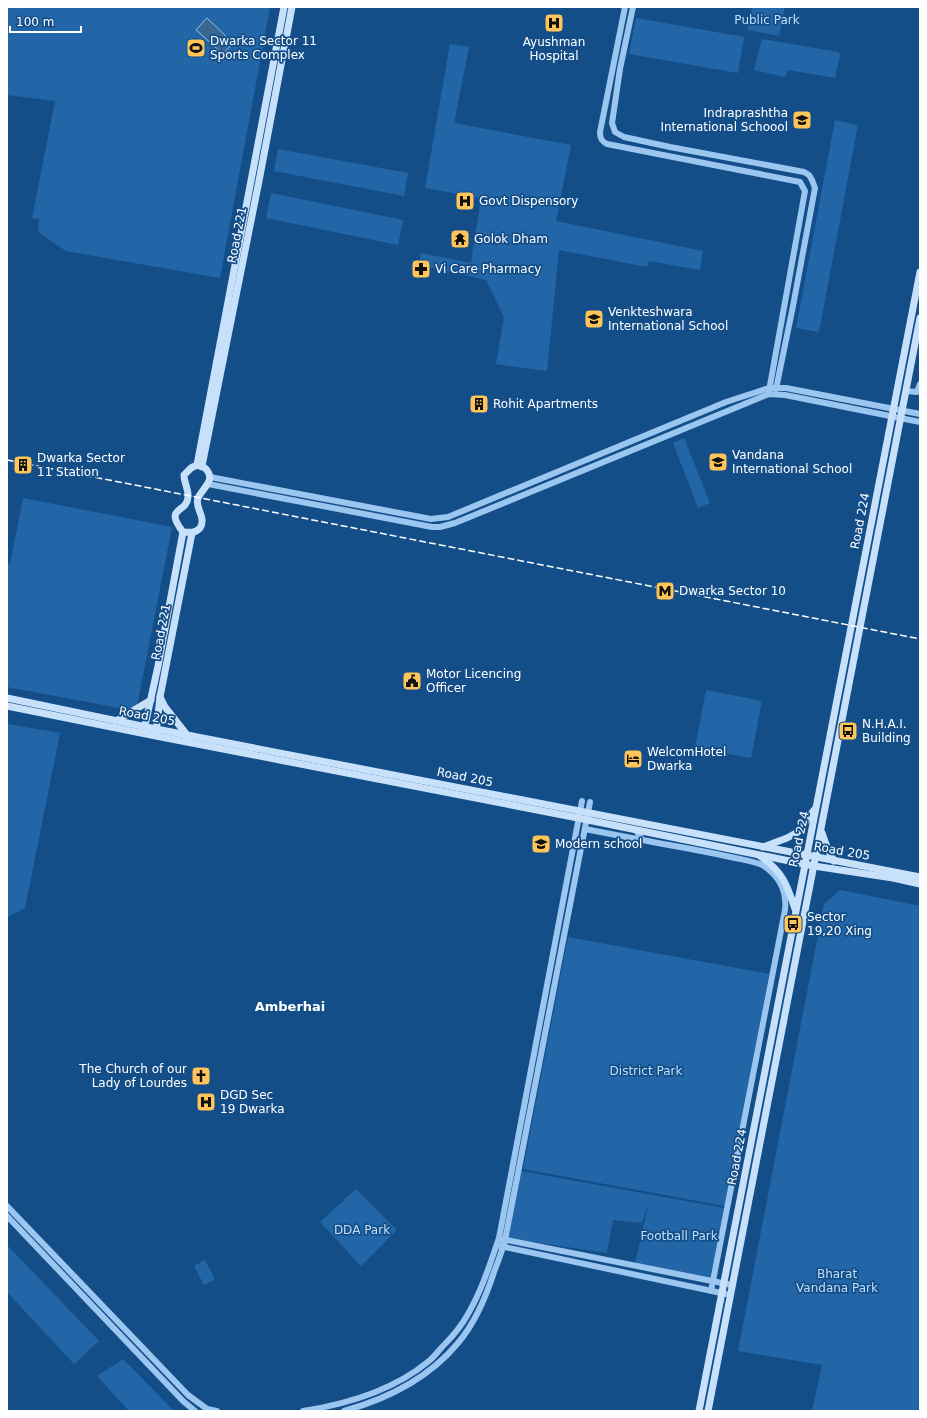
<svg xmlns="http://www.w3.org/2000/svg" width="927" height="1418" viewBox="0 0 927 1418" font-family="'DejaVu Sans',sans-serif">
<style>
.green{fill:#2366a7}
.water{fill:#3a6692;stroke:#8dc2f2}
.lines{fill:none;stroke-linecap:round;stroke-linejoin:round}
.tertiary{stroke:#9bc6ef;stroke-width:6}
.secondary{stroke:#c8e1fb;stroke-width:7}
.rail{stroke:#fff;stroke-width:1.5;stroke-dasharray:7 3;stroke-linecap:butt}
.labels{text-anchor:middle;stroke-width:3.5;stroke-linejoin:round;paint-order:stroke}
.park-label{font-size:12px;fill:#c1dffb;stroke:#144e89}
.poi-label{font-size:12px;fill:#fff;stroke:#144e89;text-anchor:start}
.street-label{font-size:12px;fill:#fff;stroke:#144e89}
.neighbourhood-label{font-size:13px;font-weight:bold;fill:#fff;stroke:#144e89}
</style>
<rect width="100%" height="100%" fill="#144e89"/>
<g class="green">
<path d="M7,7H270L220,278L66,251L38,232L39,219L32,218L55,101L7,95Z"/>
<path d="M752,7H785L779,36L747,30Z"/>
<path d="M636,18L744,37L738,73L629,54Z"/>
<path d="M762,39L838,52L840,55L835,78L788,70L785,77L754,70Z"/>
<path d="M450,44L469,47L454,123L571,145L556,221L703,251L700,270L649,261L647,267L559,250L547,371L496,364L504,317L486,280L419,265L421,253L471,263L481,198L425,188Z"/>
<path d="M835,120L858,125L819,332L796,328Z"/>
<path d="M278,149L408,173L404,196L274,171Z"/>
<path d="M271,193L403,220L398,245L266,218Z"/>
<path d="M684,438L710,503L698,508L673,443Z"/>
<path d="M23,498L172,527L136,711L7,687V564H10Z"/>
<path d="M706,690L762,701L751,758L695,748Z"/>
<path d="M7,724L60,733L25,908L7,917Z"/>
<path d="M840,890L920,906V1411H812L822,1365L738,1351L824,904Z"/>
<path d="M568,937L769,974L725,1206L523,1169Z"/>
<path d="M521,1171L724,1208L710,1279L635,1263L649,1203L642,1223L613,1220L607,1253L507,1238Z"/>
<path d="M356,1189L397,1230L361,1266L320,1222Z"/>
<path d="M7,1245L99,1341L74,1364L7,1292Z"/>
<path d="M205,1260L215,1279L204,1285L194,1266Z"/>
<path d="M123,1359L174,1411H129L97,1376Z"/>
</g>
<path class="water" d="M207,18L233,43L223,54L196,30Z"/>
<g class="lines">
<g class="tertiary">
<path d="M625,7L600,132C600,139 602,141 607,144L800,182L805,191L769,391"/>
<path d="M633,7L620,69L612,123L615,132L624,137L670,147L804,172L809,175L812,180L815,188L793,306L776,389"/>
<path d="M906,391L917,392L920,384"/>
<path d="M210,477L410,515L431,519L448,517L726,402L769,388H786L920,414"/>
<path d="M208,484L432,527H440L455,523L769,394L785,395L920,422"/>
<path d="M585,829L642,840"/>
<path d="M636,830L642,840C673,846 704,851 735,858C744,860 755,861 764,866C780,877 787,892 785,910L711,1291"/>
<path d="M7,1206L188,1395L207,1409L217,1411"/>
<path d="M7,1216L183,1401L195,1411"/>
<path d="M502,1239L732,1285"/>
<path d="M500,1246L726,1294"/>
<path d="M303,1411C348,1404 394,1390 429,1361C435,1356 439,1350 444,1345C453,1336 462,1325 468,1314C482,1290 490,1264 499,1238L582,801"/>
<path d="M344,1411C387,1399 429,1378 458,1343C475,1323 486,1297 494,1272C498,1262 502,1251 505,1240L590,802"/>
</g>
<g class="secondary">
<path d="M197,465L284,7"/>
<path d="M197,465L205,468C217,480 203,487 198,498C194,508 207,517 200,528C195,534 189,532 183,532C163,506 187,514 188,497C189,490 184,483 184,475L191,468Z"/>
<path d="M202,466L259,181L292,7"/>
<path d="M160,697L165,707L187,735"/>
<path d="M7,698L156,729L920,877"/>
<path d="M7,706L156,736L578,818L814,866L893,878L920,884"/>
<path d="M116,721L151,700"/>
<path d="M144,730L158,666L183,532"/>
<path d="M156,733L160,697L192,533"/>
<path d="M822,833L828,850L834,861"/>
<path d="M763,847L787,838L798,832L814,810"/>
<path d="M760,856C782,871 787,884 795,909"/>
<path d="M699,1411L920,272"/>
<path d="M708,1411L920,318"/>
</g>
<path class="rail" d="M7,460L920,639"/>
</g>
<defs>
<g id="hospital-square" transform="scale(1)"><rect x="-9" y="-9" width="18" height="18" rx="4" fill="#ffc559" stroke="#144e89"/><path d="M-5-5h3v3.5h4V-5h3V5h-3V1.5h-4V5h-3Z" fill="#111"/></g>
<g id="stadium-square" transform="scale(1)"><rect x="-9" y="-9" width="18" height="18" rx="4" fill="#ffc559" stroke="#144e89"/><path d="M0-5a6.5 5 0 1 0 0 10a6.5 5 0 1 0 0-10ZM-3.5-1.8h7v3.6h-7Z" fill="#111"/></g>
<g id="school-square" transform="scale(1)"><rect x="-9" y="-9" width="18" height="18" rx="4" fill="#ffc559" stroke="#144e89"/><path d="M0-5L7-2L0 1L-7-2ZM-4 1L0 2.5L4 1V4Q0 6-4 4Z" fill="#111"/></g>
<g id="temple-square" transform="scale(1)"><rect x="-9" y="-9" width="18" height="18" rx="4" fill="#ffc559" stroke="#144e89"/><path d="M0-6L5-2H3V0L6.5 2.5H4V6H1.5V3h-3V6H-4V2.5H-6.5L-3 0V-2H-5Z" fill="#111"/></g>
<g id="pharmacy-square" transform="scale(1)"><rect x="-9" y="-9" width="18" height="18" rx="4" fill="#ffc559" stroke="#144e89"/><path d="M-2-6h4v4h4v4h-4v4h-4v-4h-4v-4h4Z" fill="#111"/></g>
<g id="building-square" transform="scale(1)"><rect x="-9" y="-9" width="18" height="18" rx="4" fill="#ffc559" stroke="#144e89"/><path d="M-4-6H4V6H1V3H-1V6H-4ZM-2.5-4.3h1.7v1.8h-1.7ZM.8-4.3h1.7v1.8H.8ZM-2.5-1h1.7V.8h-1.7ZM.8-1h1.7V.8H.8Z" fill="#111"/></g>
<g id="metro-square" transform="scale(1)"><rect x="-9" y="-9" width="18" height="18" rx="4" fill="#ffc559" stroke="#144e89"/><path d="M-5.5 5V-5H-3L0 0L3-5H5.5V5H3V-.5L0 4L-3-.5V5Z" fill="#111"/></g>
<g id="civic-square" transform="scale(1)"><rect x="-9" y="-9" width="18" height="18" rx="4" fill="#ffc559" stroke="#144e89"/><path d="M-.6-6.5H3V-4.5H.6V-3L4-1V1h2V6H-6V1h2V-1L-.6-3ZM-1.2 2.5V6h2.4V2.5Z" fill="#111"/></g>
<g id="bus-square" transform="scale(1)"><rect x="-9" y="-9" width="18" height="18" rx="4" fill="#ffc559" stroke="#144e89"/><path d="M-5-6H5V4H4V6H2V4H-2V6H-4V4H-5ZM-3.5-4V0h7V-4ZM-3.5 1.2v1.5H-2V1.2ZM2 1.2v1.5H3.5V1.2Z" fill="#111"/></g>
<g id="hotel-square" transform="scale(1)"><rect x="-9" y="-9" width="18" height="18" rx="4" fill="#ffc559" stroke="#144e89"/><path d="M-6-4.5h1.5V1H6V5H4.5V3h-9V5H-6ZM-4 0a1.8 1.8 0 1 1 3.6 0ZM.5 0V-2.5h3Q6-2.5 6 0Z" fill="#111"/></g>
<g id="church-square" transform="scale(1)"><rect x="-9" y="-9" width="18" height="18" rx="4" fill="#ffc559" stroke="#144e89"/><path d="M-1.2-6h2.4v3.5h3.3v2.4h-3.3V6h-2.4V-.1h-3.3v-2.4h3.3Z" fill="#111"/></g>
</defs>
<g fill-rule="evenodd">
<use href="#hospital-square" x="554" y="23"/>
<use href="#stadium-square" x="196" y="48"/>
<use href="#school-square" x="802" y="120"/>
<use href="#hospital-square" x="465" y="201"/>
<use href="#temple-square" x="460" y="239"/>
<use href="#pharmacy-square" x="421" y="269"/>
<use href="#school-square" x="594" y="319"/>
<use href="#building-square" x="479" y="404"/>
<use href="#school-square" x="718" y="462"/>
<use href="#building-square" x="23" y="465"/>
<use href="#metro-square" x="665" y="591"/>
<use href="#civic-square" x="412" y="681"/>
<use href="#bus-square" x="848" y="731"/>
<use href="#hotel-square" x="633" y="759"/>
<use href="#school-square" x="541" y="844"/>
<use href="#bus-square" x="793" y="924"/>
<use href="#church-square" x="201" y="1076"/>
<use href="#hospital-square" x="206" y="1102"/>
</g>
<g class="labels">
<g class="park-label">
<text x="767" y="24">Public Park</text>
<text x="646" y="1075">District Park</text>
<text x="362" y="1234">DDA Park</text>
<text x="679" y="1240">Football Park</text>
<text x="837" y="1278">Bharat<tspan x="837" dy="14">Vandana Park</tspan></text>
</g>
<g class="poi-label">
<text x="210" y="45">Dwarka Sector 11<tspan x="210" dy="14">Sports Complex</tspan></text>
<text x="554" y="46" text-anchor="middle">Ayushman<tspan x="554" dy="14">Hospital</tspan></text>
<text x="788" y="117" text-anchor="end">Indraprashtha<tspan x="788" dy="14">International Schoool</tspan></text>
<text x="479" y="205">Govt Dispensory</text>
<text x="474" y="243">Golok Dham</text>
<text x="435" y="273">Vi Care Pharmacy</text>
<text x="608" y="316">Venkteshwara<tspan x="608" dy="14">International School</tspan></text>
<text x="493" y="408">Rohit Apartments</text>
<text x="732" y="459">Vandana<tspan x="732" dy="14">International School</tspan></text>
<text x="37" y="462">Dwarka Sector<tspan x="37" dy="14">11 Station</tspan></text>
<text x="679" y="595">Dwarka Sector 10</text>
<text x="426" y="678">Motor Licencing<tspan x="426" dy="14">Officer</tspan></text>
<text x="862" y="728">N.H.A.I.<tspan x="862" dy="14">Building</tspan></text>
<text x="647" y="756">WelcomHotel<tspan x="647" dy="14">Dwarka</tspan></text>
<text x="555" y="848">Modern school</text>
<text x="807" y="921">Sector<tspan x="807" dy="14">19,20 Xing</tspan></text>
<text x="187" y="1073" text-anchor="end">The Church of our<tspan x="187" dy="14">Lady of Lourdes</tspan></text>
<text x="220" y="1099">DGD Sec<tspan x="220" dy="14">19 Dwarka</tspan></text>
</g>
<g class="street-label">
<text transform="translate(237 235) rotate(-79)" y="4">Road 221</text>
<text transform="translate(860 521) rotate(-79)" y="4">Road 224</text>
<text transform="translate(161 632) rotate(-79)" y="4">Road 221</text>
<text transform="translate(147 716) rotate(11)" y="4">Road 205</text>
<text transform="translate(465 777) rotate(11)" y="4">Road 205</text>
<text transform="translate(799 839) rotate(-78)" y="4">Road 224</text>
<text transform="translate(842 851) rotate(10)" y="4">Road 205</text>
<text transform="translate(737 1157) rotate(-79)" y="4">Road 224</text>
</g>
<g class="neighbourhood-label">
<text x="290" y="1011">Amberhai</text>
</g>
</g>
<rect width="927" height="1418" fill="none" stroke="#ffffff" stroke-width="16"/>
<path d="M10 26v6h71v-6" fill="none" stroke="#ffffff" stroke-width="2"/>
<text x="16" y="26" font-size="12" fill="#ffffff" stroke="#144e89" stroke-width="3" paint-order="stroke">100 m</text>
</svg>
